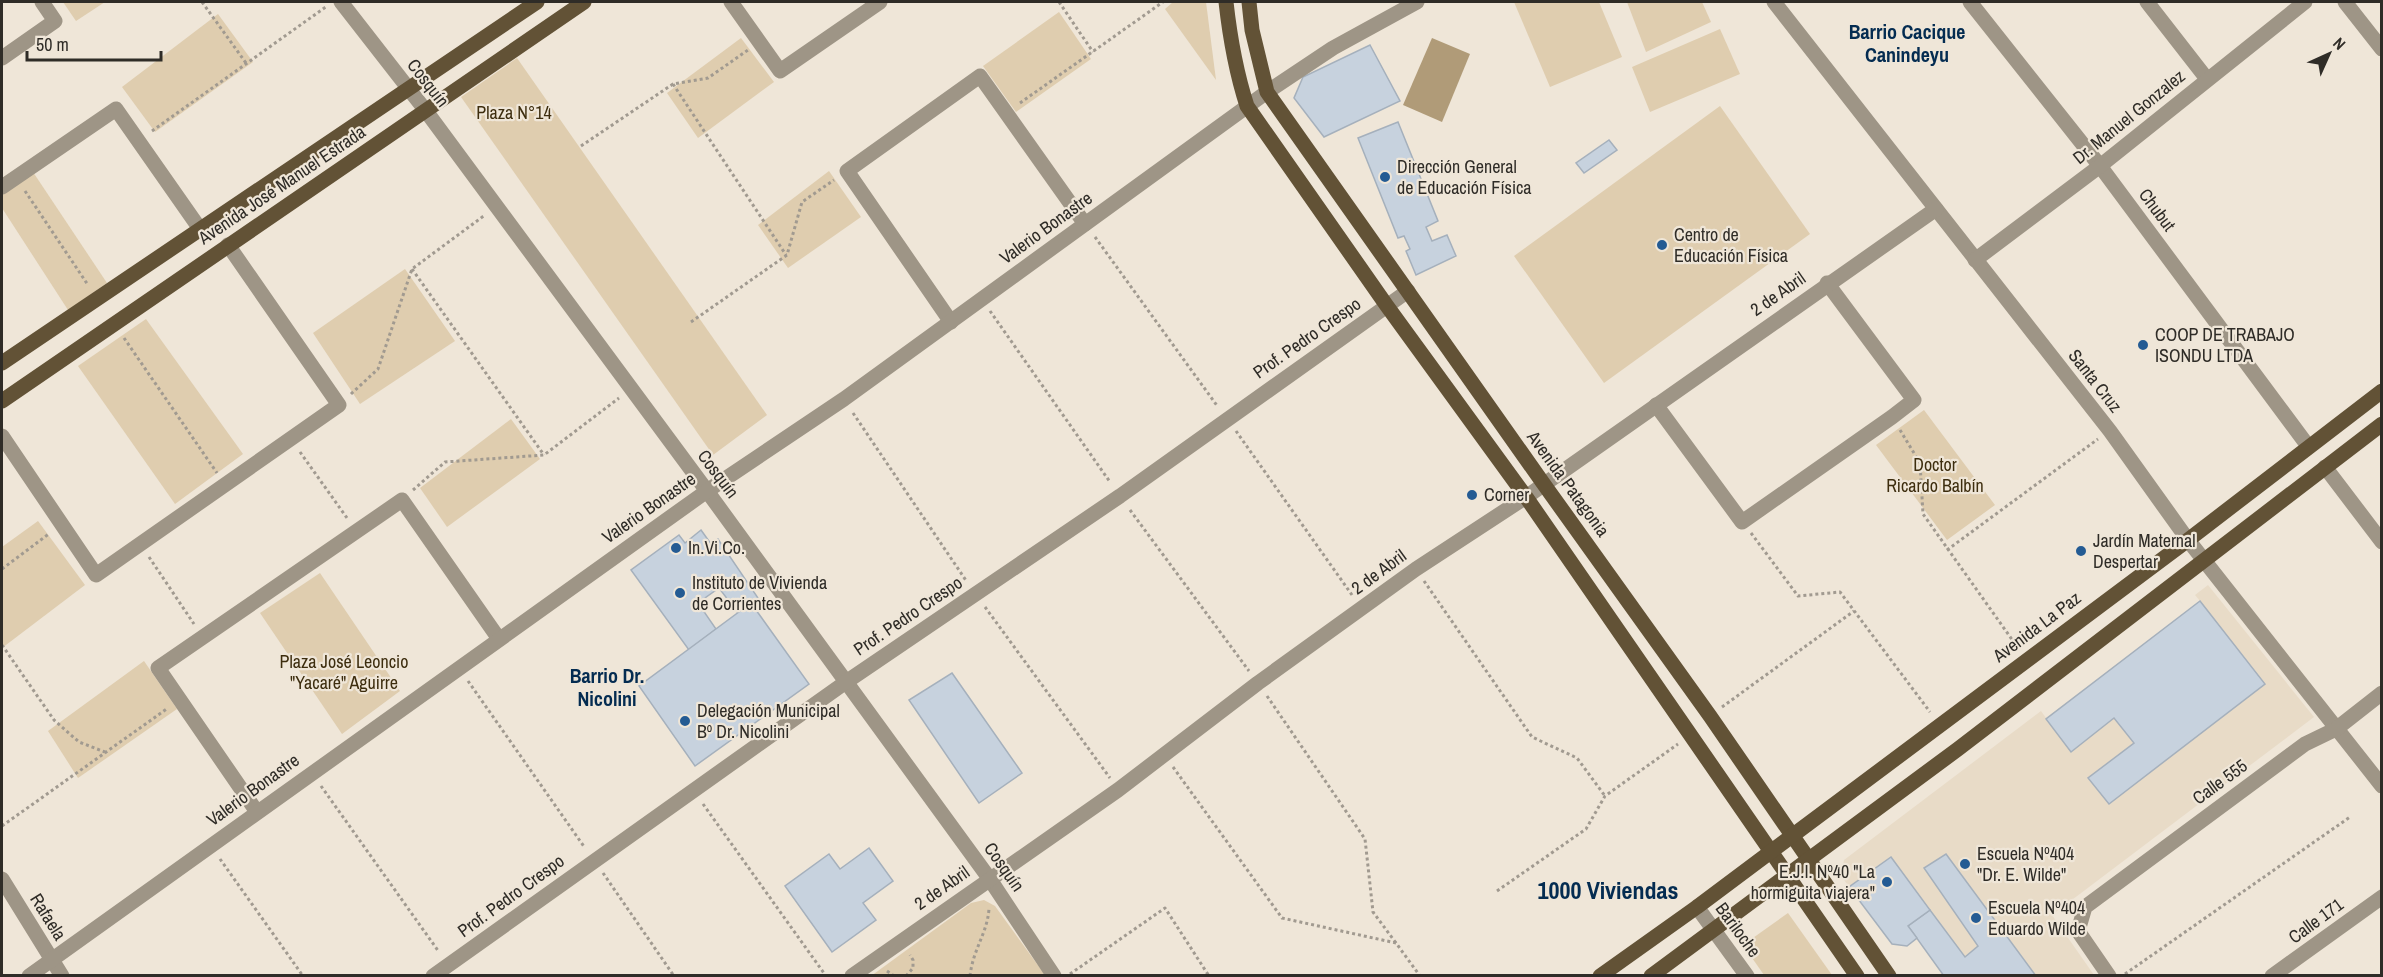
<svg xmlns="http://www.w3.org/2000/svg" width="2383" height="977" viewBox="0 0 2383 977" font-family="'Archivo Narrow',sans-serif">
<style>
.built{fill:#e8dbc7}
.green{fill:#dfcdaf}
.water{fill:#b09b78}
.building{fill:#c7d2de;stroke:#a5b0bc;stroke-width:1.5}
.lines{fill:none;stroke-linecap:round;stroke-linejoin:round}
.path{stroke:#a19a90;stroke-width:3;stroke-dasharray:3 3;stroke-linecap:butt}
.minor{stroke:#9e9586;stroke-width:15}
.major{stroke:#625236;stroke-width:15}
.poi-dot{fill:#245b93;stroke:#efe6d8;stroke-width:2}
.labels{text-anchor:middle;stroke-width:4.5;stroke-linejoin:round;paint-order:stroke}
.street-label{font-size:18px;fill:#2f2c27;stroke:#efe6d8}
.park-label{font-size:18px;fill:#3d2d0e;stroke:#efe6d8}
.poi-label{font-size:18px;fill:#2f2c27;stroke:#efe6d8;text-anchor:start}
.neighbourhood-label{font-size:20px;font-weight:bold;fill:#042c51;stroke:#efe6d8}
.district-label{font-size:24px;font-weight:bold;fill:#042c51;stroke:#efe6d8}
</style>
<rect width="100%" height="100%" fill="#efe6d8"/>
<path class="built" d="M2208,585L2314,717L2052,915L2094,975H1943L1917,938L1907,946L1892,944L1841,876L1844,860L2041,711L2046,718L2200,601L2195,595Z"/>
<g class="green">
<path d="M63,2H105L76,21Z"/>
<path d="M1173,2H1206L1216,80L1165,9Z"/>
<path d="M1514,2H1599L1622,57L1550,87Z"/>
<path d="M1627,2H1702L1711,22L1646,52Z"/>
<path d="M1059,12L1091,59L1016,112L983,66Z"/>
<path d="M218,14L253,62L155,132L122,87Z"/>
<path d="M1720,29L1740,74L1650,112L1632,67Z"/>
<path d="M741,38L774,82L698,138L667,93Z"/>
<path d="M517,58L767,415L713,455L461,97Z"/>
<path d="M1720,106L1810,234L1604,383L1514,256Z"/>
<path d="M829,171L861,217L788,268L758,225Z"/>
<path d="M33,172L107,283L68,310L2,208V194Z"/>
<path d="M405,269L455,341L360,404L313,333Z"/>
<path d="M146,319L243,454L175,504L78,366Z"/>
<path d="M1924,410L1995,505L1947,540L1876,445Z"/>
<path d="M511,419L540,459L447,527L420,488Z"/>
<path d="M38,521L85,585L2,648V547Z"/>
<path d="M320,573L400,691L342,734L260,613Z"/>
<path d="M144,661L177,709L78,778L48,731Z"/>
<path d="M984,900L995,906L1045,975L871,976L971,903Z"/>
<path d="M1788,913L1832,975H1764L1743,945Z"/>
</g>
<path class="water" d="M1432,38L1470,54L1442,122L1403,105Z"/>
<g class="building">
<path d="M1370,45L1400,101L1324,137L1294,98L1303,77Z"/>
<path d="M1398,122L1438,221L1426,227L1432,241L1447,235L1456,256L1416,275L1406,251L1410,249L1404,236L1398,238L1358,138Z"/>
<path d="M1609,140L1617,150L1584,173L1576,163Z"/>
<path d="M701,530L711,544L718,539L758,598L738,613L719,588L698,603L716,629L689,650L631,570L679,535L685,543Z"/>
<path d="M2200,601L2265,684L2109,804L2088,778L2134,743L2114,718L2071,752L2046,719Z"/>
<path d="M751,603L809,684L695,766L639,686Z"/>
<path d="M952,673L1022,773L979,803L909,700Z"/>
<path d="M869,848L893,881L863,903L876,920L832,952L785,886L829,854L840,869Z"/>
<path d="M1946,854L2036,976H1944L1908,926L1930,910L1965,957L1978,946L1924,868Z"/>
<path d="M1891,857L1930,910L1908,926L1917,938L1907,946L1892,944L1849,887Z"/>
</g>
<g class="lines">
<g class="path">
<path d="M202,2L246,63"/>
<path d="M1059,2L1093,52"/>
<path d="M673,84L786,255"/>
<path d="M1020,103L1163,2"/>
<path d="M152,131L327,6"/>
<path d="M581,146L673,84L708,78L748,50"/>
<path d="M25,191L88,285"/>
<path d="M1095,237L1218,407"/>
<path d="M412,269L544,455"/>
<path d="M990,311L1110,482"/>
<path d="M691,322L787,255L802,202L834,180"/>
<path d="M124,338L217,473"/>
<path d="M351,394L378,369L412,269L485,215"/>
<path d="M853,413L967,582"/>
<path d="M1900,430L1920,463L1923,514L2018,648"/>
<path d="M1236,431L1352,595"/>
<path d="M300,452L347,518"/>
<path d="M413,490L445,462L544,455L619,398"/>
<path d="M1130,510L1249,671"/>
<path d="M1751,533L1798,596L1840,592L1930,712"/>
<path d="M1947,550L2098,439"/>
<path d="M149,557L194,624"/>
<path d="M2,569L50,533"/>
<path d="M1424,581L1532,737L1577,758L1605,796"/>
<path d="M985,607L1110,778"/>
<path d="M2,645L54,720L79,742L105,752"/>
<path d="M468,681L585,848"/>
<path d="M1267,696L1365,839L1373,912L1396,943"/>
<path d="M1722,707L1854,611"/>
<path d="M1173,767L1282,918L1396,943L1420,976"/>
<path d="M321,786L439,952"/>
<path d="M703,804L826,976"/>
<path d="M2,826L168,708"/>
<path d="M220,859L303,976"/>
<path d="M603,873L674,976"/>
<path d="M1497,891L1586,829L1605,796L1678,744"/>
<path d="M887,971L894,976"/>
<path d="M1070,974L1165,908L1209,976"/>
<path d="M2125,974L2350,817"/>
<path d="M906,976L913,968V960L910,955"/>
<path d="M970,976C973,949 987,934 989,909"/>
</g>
<g class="minor">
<path d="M341,2L426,111L707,491L989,878L1054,976"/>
<path d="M731,2L780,71L880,2"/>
<path d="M1774,2L2110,431L2188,540L2382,786"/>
<path d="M1970,2L2100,166L2308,446"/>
<path d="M2147,2L2207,79"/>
<path d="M2345,2L2382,49"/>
<path d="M2,58L55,21L42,2"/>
<path d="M2,187L116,109L200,229"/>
<path d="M1975,260L2100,166L2305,2"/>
<path d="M951,322L847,171L980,76L1085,224"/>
<path d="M1656,405L1742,522L1892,417L1914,400L1827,283"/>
<path d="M2,436L96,575L339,405L228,245"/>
<path d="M2325,467L2382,542"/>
<path d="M257,812L158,668L402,500L499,639"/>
<path d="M2,879L62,976"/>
<path d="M1697,907L1747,976"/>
<path d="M29,976L707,491L844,399L1267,92L1333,48L1417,2"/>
<path d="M433,976L846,682L1120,496L1408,291"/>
<path d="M852,976L1118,790L1258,683L1416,569L1526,497L1936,209"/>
<path d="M2109,976L2078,931L2085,907L2305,744L2336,729L2382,693"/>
<path d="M2272,976L2382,897"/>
</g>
<g class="major">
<path d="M1226,2C1230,38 1236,72 1247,106L1387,306L1526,497L1857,976"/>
<path d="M1249,2L1252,30L1267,92L1543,483L1710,716L1889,976"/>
<path d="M2,363L537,2"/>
<path d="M2,401L584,2"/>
<path d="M1600,976L1697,907L2188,540L2382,391"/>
<path d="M1651,976L1958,749L2382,424"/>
</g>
</g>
<g class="poi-dot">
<circle cx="1385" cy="177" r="6"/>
<circle cx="1662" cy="245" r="6"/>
<circle cx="2143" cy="345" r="6"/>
<circle cx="1472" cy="495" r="6"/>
<circle cx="676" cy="548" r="6"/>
<circle cx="2081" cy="551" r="6"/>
<circle cx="680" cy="593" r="6"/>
<circle cx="685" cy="721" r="6"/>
<circle cx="1965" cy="864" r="6"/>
<circle cx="1887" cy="882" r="6"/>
<circle cx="1976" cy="918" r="6"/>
</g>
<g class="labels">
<g class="street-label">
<text transform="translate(428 83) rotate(52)" y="6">Cosquín</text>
<text transform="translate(2129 117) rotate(-39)" y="6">Dr. Manuel Gonzalez</text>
<text transform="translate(282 185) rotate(-34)" y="6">Avenida José Manuel Estrada</text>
<text transform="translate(2157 210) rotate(53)" y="6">Chubut</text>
<text transform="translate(1046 228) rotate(-36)" y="6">Valerio Bonastre</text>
<text transform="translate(1778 294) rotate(-35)" y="6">2 de Abril</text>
<text transform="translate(1307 338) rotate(-35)" y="6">Prof. Pedro Crespo</text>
<text transform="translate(2095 381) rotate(52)" y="6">Santa Cruz</text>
<text transform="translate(718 474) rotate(53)" y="6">Cosquín</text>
<text transform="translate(1568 484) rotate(54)" y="6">Avenida Patagonia</text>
<text transform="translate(649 508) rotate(-35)" y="6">Valerio Bonastre</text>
<text transform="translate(1379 572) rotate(-36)" y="6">2 de Abril</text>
<text transform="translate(908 616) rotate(-34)" y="6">Prof. Pedro Crespo</text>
<text transform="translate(2037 627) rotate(-37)" y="6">Avenida La Paz</text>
<text transform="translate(2220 782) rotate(-36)" y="6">Calle 555</text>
<text transform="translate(253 790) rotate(-36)" y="6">Valerio Bonastre</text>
<text transform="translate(1004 867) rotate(55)" y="6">Cosquín</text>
<text transform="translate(942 888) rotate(-35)" y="6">2 de Abril</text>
<text transform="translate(511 896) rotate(-36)" y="6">Prof. Pedro Crespo</text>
<text transform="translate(48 917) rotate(58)" y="6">Rafaela</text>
<text transform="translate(2316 921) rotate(-36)" y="6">Calle 171</text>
<text transform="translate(1738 930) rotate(54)" y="6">Bariloche</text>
</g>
<g class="park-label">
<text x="514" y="119">Plaza N°14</text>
<text x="1935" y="471">Doctor<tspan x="1935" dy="21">Ricardo Balbín</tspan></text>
<text x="344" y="668">Plaza José Leoncio<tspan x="344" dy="21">"Yacaré" Aguirre</tspan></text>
</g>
<g class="poi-label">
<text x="1397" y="173">Dirección General<tspan x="1397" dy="21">de Educación Física</tspan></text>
<text x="1674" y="241">Centro de<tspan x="1674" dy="21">Educación Física</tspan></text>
<text x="2155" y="341">COOP DE TRABAJO<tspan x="2155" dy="21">ISONDU LTDA</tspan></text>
<text x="1484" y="501">Corner</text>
<text x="2093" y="547">Jardín Maternal<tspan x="2093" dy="21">Despertar</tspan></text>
<text x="688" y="554">In.Vi.Co.</text>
<text x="692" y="589">Instituto de Vivienda<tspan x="692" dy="21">de Corrientes</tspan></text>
<text x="697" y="717">Delegación Municipal<tspan x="697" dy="21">Bº Dr. Nicolini</tspan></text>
<text x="1977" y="860">Escuela Nº404<tspan x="1977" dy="21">"Dr. E. Wilde"</tspan></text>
<text x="1875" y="878" text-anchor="end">E.J.I. Nº40 "La<tspan x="1875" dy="21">hormiguita viajera"</tspan></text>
<text x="1988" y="914">Escuela Nº404<tspan x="1988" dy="21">Eduardo Wilde</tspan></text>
</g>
<g class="neighbourhood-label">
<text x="1907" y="39">Barrio Cacique<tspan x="1907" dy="23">Canindeyu</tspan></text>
<text x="607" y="683">Barrio Dr.<tspan x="607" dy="23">Nicolini</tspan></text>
</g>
<g class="district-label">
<text x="1608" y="899">1000 Viviendas</text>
</g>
</g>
<rect width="2383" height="977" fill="none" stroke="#2f2c27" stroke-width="6"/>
<g transform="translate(2329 54) rotate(45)" stroke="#efe6d8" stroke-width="4.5" paint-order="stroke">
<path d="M0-4.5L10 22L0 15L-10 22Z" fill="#2f2c27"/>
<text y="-9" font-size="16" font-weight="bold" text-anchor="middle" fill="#2f2c27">N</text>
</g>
<path d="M27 51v9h134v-9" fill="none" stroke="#2f2c27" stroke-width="3"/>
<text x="36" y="51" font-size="18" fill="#2f2c27" stroke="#efe6d8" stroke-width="4.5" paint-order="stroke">50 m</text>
</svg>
